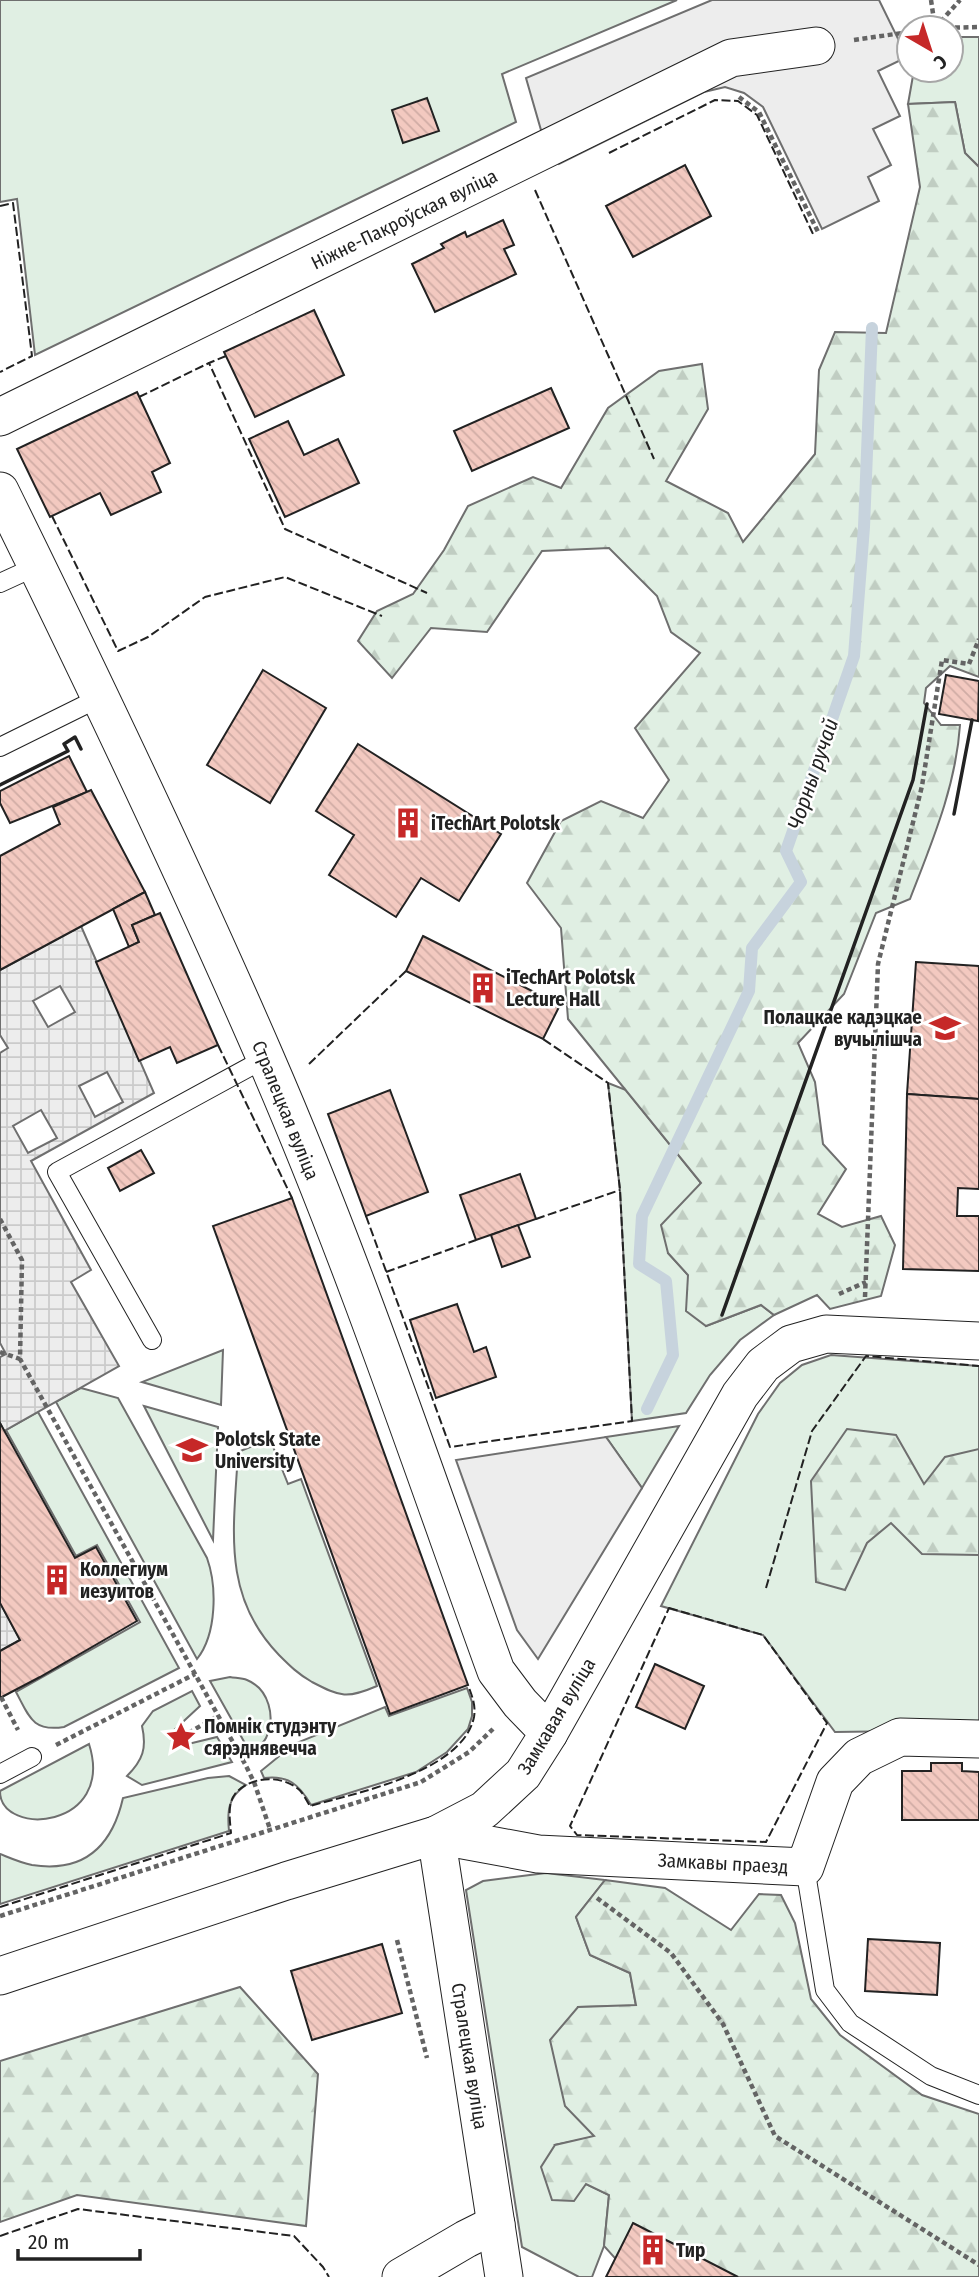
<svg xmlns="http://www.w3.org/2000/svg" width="979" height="2277" viewBox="0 0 979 2277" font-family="'Fira Sans Condensed',sans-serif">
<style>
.grass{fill:#e0efe3;stroke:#6f6f6f;stroke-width:2}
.forest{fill:url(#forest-firs);stroke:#6f6f6f;stroke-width:2}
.parking{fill:#ededed;stroke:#6f6f6f;stroke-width:2}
.plaza{fill:url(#plaza-grid);stroke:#6f6f6f;stroke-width:2;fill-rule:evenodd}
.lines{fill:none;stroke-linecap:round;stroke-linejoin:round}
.stream{stroke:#c7d3dd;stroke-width:12}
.building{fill:url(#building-back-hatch);stroke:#222;stroke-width:2}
.lane-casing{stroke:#222;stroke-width:20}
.street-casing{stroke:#222;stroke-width:39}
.path{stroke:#646464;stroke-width:4.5;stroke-dasharray:5 3.5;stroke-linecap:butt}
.lane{stroke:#fff;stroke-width:18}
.street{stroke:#fff;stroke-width:37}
.fence{stroke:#222;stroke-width:2;stroke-dasharray:9 3.5;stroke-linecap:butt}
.wall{stroke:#222;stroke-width:3.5}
.labels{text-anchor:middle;stroke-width:5;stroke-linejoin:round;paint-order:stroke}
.street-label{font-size:19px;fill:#222;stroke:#fff}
.poi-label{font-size:19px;font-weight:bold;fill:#222;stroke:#fff;text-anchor:start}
.water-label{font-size:21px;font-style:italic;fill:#222;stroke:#fff}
</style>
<defs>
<pattern id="forest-firs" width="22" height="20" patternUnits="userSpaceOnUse" patternTransform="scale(1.75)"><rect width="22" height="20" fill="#e0efe3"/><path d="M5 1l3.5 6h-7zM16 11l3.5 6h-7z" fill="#c0cdc2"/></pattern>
<pattern id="plaza-grid" width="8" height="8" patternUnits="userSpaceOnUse" patternTransform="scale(1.75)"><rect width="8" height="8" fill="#ededed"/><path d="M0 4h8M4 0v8" fill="none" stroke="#cbcbcb"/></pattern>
<pattern id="building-back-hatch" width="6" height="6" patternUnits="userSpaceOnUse" patternTransform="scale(1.75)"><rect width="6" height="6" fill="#f3c9c0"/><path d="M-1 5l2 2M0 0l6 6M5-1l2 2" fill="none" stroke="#d0aca5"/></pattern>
</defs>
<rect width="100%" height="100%" fill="#fff"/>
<g class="grass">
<path d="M0,0H677L502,74L516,122L35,355L17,199L0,202Z"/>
<path d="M951,37H979V167L965,153L955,102L908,104L914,70H951Z"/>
<path d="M608,1083L626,1090L701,1183L668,1253L688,1275L706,1326L761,1305L774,1315L740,1340L710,1375L686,1413L632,1421L620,1190Z"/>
<path d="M223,1350L221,1405L142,1382Z"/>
<path d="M831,1355L979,1366V1730L835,1732L763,1635L661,1606L758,1414L780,1383L802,1365Z"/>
<path d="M81,1388L118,1398L207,1558C217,1586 217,1634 197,1659L56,1402Z"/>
<path d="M144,1406L218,1427L213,1540Z"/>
<path d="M38,1412L179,1668L64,1727C32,1732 29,1716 16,1692L140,1622L97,1545L76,1556L6,1430Z"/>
<path d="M679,1426L642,1488L606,1437Z"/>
<path d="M270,1439L288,1484L301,1479L377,1686C347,1699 341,1697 312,1682C298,1674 290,1666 279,1655C221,1595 234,1528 238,1452Z"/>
<path d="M230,1677C235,1678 242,1678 247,1680C269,1689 276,1717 266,1738C263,1744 256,1749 251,1754L210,1681Z"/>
<path d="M467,1688L472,1702V1716L468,1729L447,1752L416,1772L311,1805C299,1784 288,1775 264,1778L261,1771L294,1744L385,1707L389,1716Z"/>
<path d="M192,1691L200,1706L172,1732L171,1739L174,1745L180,1746L217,1737L232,1762L142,1785L127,1776C143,1760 147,1748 142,1726L153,1711Z"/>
<path d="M89,1744C116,1829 0,1838 0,1791Z"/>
<path d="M229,1776L246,1785C228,1797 227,1811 229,1831L0,1904V1854C10,1858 21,1863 32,1865C84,1873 112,1846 123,1798L208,1778Z"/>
<path d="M546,1873L605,1880L576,1917L590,1955L630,1973L636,2006L578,2007L595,2137L555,2145L586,2184L609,2195L604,2246L592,2277H579L522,2247L466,1890L483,1881Z"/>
</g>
<g class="forest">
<path d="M955,102L965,153L979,167V677L950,666L926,688L924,703L941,725H960C956,786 932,842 910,899L876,913L844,994L798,1043L815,1082L823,1144L846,1169L818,1214L842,1227L881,1216L895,1245L881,1296L830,1309L817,1295L774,1315L761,1305L706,1326L686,1311L688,1275L668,1253L661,1225L701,1183L568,1019L561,928L527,883L561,821L601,801L643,818L669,780L635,728L700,653L671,632L657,596L609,548L542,551L487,632L431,628L392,678L358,641L377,611L413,594L444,550L468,506L533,477L561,488L608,408L659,371L702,364L708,409L666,481L728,513L743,542L815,454L819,370L835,332L886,333L920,187L908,104Z"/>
<path d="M847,1429L896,1435L924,1484L945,1457L979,1449V1555L922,1554L891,1523L867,1543L845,1590L816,1582L811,1481Z"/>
<path d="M605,1880L665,1888L731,1930L759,1894L781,1895L795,1923L811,1999L840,2035L922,2095L979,2114V2277H632L604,2246L609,2195L586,2184L574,2201L552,2200L541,2167L555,2145L594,2136L565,2106L550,2040L578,2007L636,2005L630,1973L590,1955L576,1917Z"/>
<path d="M240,1987L318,2074L306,2226L77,2195L0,2222V2061Z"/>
</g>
<g class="parking">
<path d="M712,0H879L907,57L878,71L900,116L873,129L891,165L868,177L879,201L822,229L763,107L744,93L725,87L704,92L559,164L541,130L526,78Z"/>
<path d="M606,1437L642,1488L538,1659L517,1630L456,1460Z"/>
</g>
<g class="plaza">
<path d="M81,926L154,1093L31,1161L91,1270L71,1282L119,1366L4,1431L0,1423V1357L6,1354L0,1343V1053L8,1048L0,1035V970ZM60,986L75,1012L48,1027L33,1001ZM107,1072L123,1102L95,1117L79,1086ZM41,1110L57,1138L28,1153L13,1126Z"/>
<path d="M0,1603L20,1640L0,1651Z"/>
</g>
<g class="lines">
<path class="stream" d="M647,1409L673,1355L666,1281L639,1264L642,1216L749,991L752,948L801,882L786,851L854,656L864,527L872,328"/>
</g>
<g class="building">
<path d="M427,98L439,131L403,143L392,110Z"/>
<path d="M685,165L711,216L633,257L606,206Z"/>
<path d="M503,220L514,245L504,249L516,274L435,312L412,264L444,248L441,244L465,232L467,237Z"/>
<path d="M314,310L344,375L255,417L224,352Z"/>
<path d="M551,388L569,428L472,471L454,431Z"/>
<path d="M137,392L170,463L152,472L161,492L111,515L100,493L50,517L17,449Z"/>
<path d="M288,421L304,455L338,439L359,483L285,517L249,439Z"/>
<path d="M263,670L326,708L270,803L207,765Z"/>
<path d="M946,675L979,681L978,721L939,714Z"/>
<path d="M358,744L501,834L459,901L421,878L396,917L329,875L354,835L316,811Z"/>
<path d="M69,756L87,792L10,823L0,803V791Z"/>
<path d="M91,790L145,892L0,970V856L60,824L53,807Z"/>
<path d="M145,892L155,915L132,925L139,942L129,947L113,909Z"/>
<path d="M160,913L218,1045L177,1063L170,1047L139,1061L96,962L139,942L132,925Z"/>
<path d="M423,936L560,1005L543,1039L406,971Z"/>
<path d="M916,962L979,966V1099L907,1094Z"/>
<path d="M390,1090L428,1192L366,1216L328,1114Z"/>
<path d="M907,1094L979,1099V1189L958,1188L957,1216H979V1271L903,1269Z"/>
<path d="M141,1150L154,1173L120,1191L108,1168Z"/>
<path d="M520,1174L536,1219L476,1240L460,1195Z"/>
<path d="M292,1198L468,1685L390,1714L213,1226Z"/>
<path d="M518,1225L530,1257L502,1267L491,1235Z"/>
<path d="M457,1304L474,1352L486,1347L496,1377L436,1398L410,1320Z"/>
<path d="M0,1423L75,1558L96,1547L137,1621L40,1677L0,1698V1651L20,1640L0,1603Z"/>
<path d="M655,1664L704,1686L685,1729L636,1707Z"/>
<path d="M931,1763H962V1771L979,1772V1820H902V1771H931Z"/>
<path d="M868,1939L940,1943L937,1995L865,1991Z"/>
<path d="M382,1944L402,2013L312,2040L291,1971Z"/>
<path d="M633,2223L738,2277H606Z"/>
</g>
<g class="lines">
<g class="lane-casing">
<g id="lane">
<path d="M0,583L37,566"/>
<path d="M0,747L101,697"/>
<path d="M152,1340L57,1172L266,1058"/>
<path d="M0,1774L32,1757"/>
<path d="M805,1867L825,1990L850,2023L931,2076L979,2095"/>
</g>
</g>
<g class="street-casing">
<g id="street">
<path d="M0,417L731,58L816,46"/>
<path d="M0,491C92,678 182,866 265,1057C352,1257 422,1466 496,1671L520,1703L549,1733"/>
<path d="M436,1835L538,1854L805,1867L835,1782L859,1757L900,1737L979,1739"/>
<path d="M436,1835L504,2277"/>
<path d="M0,1976L286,1881L436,1835L484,1810L523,1774L549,1733L740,1395L763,1365L791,1344L826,1334L979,1341"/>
<path d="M401,2277L466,2239L496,2224"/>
</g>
</g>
<g class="path">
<path d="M931,0L935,27"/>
<path d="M935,28L960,0"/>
<path d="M938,28L979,27"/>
<path d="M854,40L909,32"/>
<path d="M739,97L759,112L818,232"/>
<path d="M0,1219L22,1260L20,1359L245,1764L254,1782L270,1829"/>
<path d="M839,1294L866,1282"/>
<path d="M865,1297L878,964L922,786L942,660L969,664L979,639"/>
<path d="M0,1352L20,1359"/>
<path d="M1,1697L18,1730"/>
<path d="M181,1737L218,1716"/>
<path d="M56,1745L195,1674"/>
<path d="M597,1898L671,1953L723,2024L775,2136L979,2265"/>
<path d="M0,1916L421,1782L469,1752L493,1729"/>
<path d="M397,1940L427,2058"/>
</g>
<use href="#lane" class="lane"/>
<use href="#street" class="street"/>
<g class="fence">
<path d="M609,153L715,100L738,101L757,115L813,234"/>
<path d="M535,190L654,459"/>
<path d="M0,206L13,203L32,356L0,372"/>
<path d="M226,356L209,363L285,529L427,593"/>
<path d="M139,397L209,363"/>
<path d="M52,516L118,651L148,637L205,597L285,577L382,616"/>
<path d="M218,1045L292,1198"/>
<path d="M309,1064L406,971"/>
<path d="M366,1216L450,1447L632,1421L620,1190L608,1083L543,1039"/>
<path d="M536,1219L620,1190"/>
<path d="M386,1272L476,1240"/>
<path d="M766,1588L812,1431L866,1356L979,1366"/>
<path d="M669,1608L763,1635L827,1723L766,1842L577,1835L570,1826Z"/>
<path d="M0,1907L231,1833C230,1821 227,1804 235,1794C250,1776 280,1775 297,1788C303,1792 306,1800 310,1806C356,1793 463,1772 474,1717C476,1705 472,1696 468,1685"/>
<path d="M0,2236L78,2209L294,2236L323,2267L329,2277"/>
</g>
<g class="wall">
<path d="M0,785L68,751L64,744L75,737L81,749"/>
<path d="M954,814L972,720"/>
<path d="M722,1315L913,780L927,704"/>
</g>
</g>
<defs>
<g id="building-bare" transform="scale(2.415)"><path d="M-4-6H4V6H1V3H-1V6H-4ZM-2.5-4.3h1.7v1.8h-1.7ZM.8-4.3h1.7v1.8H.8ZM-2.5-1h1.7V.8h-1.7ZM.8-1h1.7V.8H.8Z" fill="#c62828" stroke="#fff" stroke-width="2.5" paint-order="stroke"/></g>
<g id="university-bare" transform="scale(2.415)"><path d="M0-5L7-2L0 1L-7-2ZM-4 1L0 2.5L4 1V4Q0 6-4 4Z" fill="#c62828" stroke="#fff" stroke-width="2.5" paint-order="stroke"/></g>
<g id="sight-bare" transform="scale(2.415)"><path d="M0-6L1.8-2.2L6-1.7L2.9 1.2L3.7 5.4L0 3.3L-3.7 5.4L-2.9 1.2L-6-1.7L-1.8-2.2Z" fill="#c62828" stroke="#fff" stroke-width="2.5" paint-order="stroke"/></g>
</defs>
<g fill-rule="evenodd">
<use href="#building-bare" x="408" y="823"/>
<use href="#building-bare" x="483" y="988"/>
<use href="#university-bare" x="945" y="1028"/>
<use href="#university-bare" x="192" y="1450"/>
<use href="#building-bare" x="57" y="1580"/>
<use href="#sight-bare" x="181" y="1737"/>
<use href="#building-bare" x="653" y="2250"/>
</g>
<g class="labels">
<g class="street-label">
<text transform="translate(404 219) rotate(-26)" y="7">Ніжне-Пакроўская вуліца</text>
<text transform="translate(286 1110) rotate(68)" y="7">Стралецкая вуліца</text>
<text transform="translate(556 1716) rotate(-59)" y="7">Замкавая вуліца</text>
<text transform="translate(723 1863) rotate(3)" y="7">Замкавы праезд</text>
<text transform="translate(470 2056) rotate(81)" y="7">Стралецкая вуліца</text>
</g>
<g class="poi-label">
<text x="431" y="830">iTechArt Polotsk</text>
<text x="506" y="984">iTechArt Polotsk<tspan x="506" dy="22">Lecture Hall</tspan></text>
<text x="922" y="1024" text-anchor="end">Полацкае кадэцкае<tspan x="922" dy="22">вучылішча</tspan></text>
<text x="215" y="1446">Polotsk State<tspan x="215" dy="22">University</tspan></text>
<text x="80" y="1576">Коллегиум<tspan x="80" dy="22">иезуитов</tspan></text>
<text x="204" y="1733">Помнік студэнту<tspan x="204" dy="22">сярэднявечча</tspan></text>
<text x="676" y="2257">Тир</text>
</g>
<g class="water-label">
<text transform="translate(813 774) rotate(-71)" y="7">Чорны ручай</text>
</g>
</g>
<g transform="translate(930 49) rotate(141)"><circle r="33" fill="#ffffff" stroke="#a7a7a7" stroke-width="2"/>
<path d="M0-5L12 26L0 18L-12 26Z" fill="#c62828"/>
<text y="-10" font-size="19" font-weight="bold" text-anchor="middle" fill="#222222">С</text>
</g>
<path d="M18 2249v10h122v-10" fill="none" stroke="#222222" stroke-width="3.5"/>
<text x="28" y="2249" font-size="21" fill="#222222" stroke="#ffffff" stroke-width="5" paint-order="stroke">20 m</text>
</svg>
